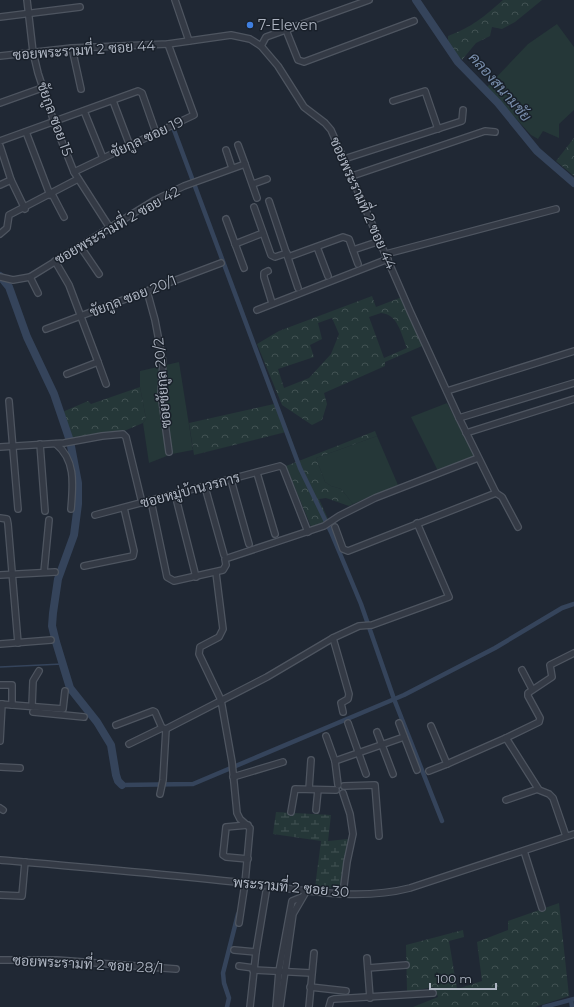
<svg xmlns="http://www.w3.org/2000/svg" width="574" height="1007" viewBox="0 0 574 1007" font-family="Montserrat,Sarabun,sans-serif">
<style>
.green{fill:#253738}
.forest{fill:url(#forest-crowns);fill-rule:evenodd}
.wetland{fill:url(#wetland-marsh)}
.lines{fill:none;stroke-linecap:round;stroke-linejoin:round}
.stream{stroke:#35445b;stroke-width:1.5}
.canal{stroke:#35445b;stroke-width:4.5}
.river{stroke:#35445b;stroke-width:8}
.minor-casing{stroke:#4e5560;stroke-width:8}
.minor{stroke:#343a45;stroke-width:5.5}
.shop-dot{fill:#3f7fe0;stroke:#19202a;stroke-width:1.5}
.labels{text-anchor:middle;stroke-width:3;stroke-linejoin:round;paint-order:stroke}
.poi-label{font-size:14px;fill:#aeb5c2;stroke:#19202a;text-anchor:start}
.street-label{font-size:14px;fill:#aeb5c2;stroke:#19202a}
.water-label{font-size:15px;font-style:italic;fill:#778caa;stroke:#19202a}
</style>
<defs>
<pattern id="forest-crowns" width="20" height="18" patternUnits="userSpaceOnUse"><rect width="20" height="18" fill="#253738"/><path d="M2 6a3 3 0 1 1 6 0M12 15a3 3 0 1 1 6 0" fill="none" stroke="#425253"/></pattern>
<pattern id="wetland-marsh" width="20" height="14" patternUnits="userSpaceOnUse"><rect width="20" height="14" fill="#253738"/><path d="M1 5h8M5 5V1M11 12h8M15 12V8" fill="none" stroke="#425253"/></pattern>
</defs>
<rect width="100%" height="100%" fill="#202834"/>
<g class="green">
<path d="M557,24L574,47V110L559,124V138L543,131L538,139L531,135L487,87L528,44Z"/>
<path d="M179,362L193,450L172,454L149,463L143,423L146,419L140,387V371Z"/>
<path d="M447,403L475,457L438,471L411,417Z"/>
<path d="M377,436L398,485L353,504L341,489L331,486L325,482L316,458Z"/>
</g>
<g class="forest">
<path d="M503,0H542L515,22L502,29L492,27L490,36L476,43L462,60L448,44V36C472,27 484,17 503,0Z"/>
<path d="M574,138V176L556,161Z"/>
<path d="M372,296L376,307L402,297L422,346L385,362V366L324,393L327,404L322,420L312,425L282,405L257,344L279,331ZM381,313C398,314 401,334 407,348L384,358L369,317ZM332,318L339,334L331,354L309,378L284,388L278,369L314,357L310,345L322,339L318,323Z"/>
<path d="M140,387L146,419L143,423L124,431L125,434L112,432L72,439L60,413L88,401L91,404Z"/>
<path d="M274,404L286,432L194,455L189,423Z"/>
<path d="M375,431L377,436L316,458L325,482L331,486L341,489L353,504L349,506L326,498L319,499L329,521L312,529L286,466Z"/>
<path d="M559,903L569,996L535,1007H413L438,997L434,987L407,992L406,945L463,930L464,937L449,941L457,989L482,981L477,942L508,930V921Z"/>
</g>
<path class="wetland" d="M276,812L331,815L328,841L348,839L341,888L315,887L321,841L273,834Z"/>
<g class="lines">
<path class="stream" d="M0,667L62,664"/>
<g class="canal">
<path d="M174,130L300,468L331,532L361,604L394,699L442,821"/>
<path d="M122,785L193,784L404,695L495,648L562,608L574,604"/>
<path d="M571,1000L572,1007"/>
<path d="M227,1007L229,998L224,983L223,973L238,914"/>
<path d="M544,1007L574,999"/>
</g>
<g class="river">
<path d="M416,0L458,62L498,103L537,151L574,183"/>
<path d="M0,276L9,287L27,337L54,394L70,441L78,483V504L74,535L58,579L53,613L52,626L56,642L70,688L97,722L111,745L116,775L118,781L122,785"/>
</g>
<g class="minor-casing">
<g id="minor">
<path d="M27,0L33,52L38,73L54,122L74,172L110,228"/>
<path d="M175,0L189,41"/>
<path d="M0,17L80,7"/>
<path d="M286,30L298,60L304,62L414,21"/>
<path d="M261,46L266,37L369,0"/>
<path d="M72,48L81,89"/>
<path d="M0,56L72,48L168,44L231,35L250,39L261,46L278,66L304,107L325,123L331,130L410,311L459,418L496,493L502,497L518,527"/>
<path d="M113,101L130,146"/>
<path d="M393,101L425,91L438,129"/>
<path d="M0,103L42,88"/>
<path d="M84,111L103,158"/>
<path d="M26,132L50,195"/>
<path d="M0,141L138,91L142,93L156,133"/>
<path d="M238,145L245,164"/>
<path d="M0,146L11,180L25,209"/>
<path d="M226,150L232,168"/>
<path d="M344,159L462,121L463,110"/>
<path d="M74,172L194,115L168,44"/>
<path d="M352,176L485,131L495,132"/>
<path d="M253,184L267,179"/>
<path d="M0,185L11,180"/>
<path d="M52,194L64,217"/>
<path d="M269,201L298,288"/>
<path d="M254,207L271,255L275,257L287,253"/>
<path d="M226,219L244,268"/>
<path d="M0,234L7,228L9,215L78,179"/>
<path d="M235,244L263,233"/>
<path d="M80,246L99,274"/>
<path d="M317,247L328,276"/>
<path d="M353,250L380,241"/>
<path d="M386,254L556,209"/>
<path d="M288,257L343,237L349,239L358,264"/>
<path d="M55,261L69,285L98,362L67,374"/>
<path d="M268,271L264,273V277L272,303"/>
<path d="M0,277L13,280L30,277L155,200L184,186L245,164L257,198"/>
<path d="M30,277L38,293"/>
<path d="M147,291L155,320L163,362L161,394L169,452"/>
<path d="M257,310L388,259"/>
<path d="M46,329L221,263"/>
<path d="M98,362L106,384"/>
<path d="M447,391L574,351"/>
<path d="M9,401L18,509"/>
<path d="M459,418L574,383"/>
<path d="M466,433L574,399"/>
<path d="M40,444L45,511"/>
<path d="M56,444C76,460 73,485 71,509"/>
<path d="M0,447L64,443L102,436L123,434L126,437L142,503"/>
<path d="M257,473L275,534"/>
<path d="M231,480L249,544"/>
<path d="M205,487L224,555"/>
<path d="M175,494L196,577"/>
<path d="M151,501L167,577L174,581L223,570L226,565L225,559L324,526L339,516L375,498L478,458"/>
<path d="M95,515L280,466L283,468L308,532"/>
<path d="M0,518L7,519L8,524L18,643"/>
<path d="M335,527L343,549L348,551L496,493"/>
<path d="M84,566L133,556L134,551L124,508"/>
<path d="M44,572L49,520"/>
<path d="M216,573L223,629L219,637L200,647L199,654L221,700L232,762L237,813L240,819L250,828L245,883L239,923"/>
<path d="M0,575L55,572"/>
<path d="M333,638L349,694L348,699L341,703L343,712"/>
<path d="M0,644L51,640"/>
<path d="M522,670L532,689"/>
<path d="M0,685H12V705"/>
<path d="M0,704L63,709L65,691"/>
<path d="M32,706L33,681L39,671"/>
<path d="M33,712L84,717"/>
<path d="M348,723L366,774"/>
<path d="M399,723L417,770"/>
<path d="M116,725L153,711L155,712L162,728"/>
<path d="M431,726L447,764L506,738"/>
<path d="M377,732L393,774"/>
<path d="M326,736L335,761L338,785"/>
<path d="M0,741L2,704"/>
<path d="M129,744L162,728L166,729L267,677L333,638L359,626L372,625L449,597L417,523"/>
<path d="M335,761L404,737"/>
<path d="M0,767L20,768"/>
<path d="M429,771L447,764"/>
<path d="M233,777L283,762"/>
<path d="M344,786L375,785L379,836"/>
<path d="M309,789L311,760"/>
<path d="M160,794L163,780L166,729"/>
<path d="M506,800L538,789"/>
<path d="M0,808L3,810"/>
<path d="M316,810L318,790"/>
<path d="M291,812L295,789L336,790"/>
<path d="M248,825L226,827L223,855L226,857L248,859"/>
<path d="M566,836L553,798L549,794L539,790L506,738L539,722L540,718L528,696V693L552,677L550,665L574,653"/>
<path d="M524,851L542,908"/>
<path d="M0,860C81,867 163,874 244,883C298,889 356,902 410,888L574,834"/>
<path d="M343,893L347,862L353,834L350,814L343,793"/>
<path d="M0,895L22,896L25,862"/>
<path d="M234,950L256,952"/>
<path d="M367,958L370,998"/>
<path d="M0,960H57L176,969"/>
<path d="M239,966L254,968"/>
<path d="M368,968L406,965"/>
<path d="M253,970L311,973"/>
<path d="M310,987L346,991"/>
<path d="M250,1007L256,952L266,892"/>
<path d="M276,1007L279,971L292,901L302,897"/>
<path d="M280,1007L293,914L307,890"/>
<path d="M309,1007L314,953"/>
<path d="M329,1007L331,1000L334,999L433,993"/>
</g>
</g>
<use href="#minor" class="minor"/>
</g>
<circle class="shop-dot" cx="250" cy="25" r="4"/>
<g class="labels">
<g class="poi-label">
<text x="258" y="30">7-Eleven</text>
</g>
<g class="street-label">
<text transform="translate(84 50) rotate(-4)" y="5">ซอยพระรามที่ 2 ซอย 44</text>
<text transform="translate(55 119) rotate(70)" y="5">ชัยกูล ซอย 15</text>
<text transform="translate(147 137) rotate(-25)" y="5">ชัยกูล ซอย 19</text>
<text transform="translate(363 203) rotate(66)" y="5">ซอยพระรามที่ 2 ซอย 44</text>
<text transform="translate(117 225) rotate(-30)" y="5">ซอยพระรามที่ 2 ซอย 42</text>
<text transform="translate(133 296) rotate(-21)" y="5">ชัยกูล ซอย 20/1</text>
<text transform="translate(162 383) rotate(-95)" y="5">ซอยชัยกูล 20/2</text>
<text transform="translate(190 490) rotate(-15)" y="5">ซอยหมู่บ้านวรการ</text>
<text transform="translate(291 887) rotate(5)" y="5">พระรามที่ 2 ซอย 30</text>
<text transform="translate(88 964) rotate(3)" y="5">ซอยพระรามที่ 2 ซอย 28/1</text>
</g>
<g class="water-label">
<text transform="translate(500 87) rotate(49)" y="5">คลองสนามชัย</text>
</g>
</g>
<path d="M430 983v6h66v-6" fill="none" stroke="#aeb5c2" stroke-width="2"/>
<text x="436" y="983" font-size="12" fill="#aeb5c2" stroke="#19202a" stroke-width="3" paint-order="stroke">100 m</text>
</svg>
